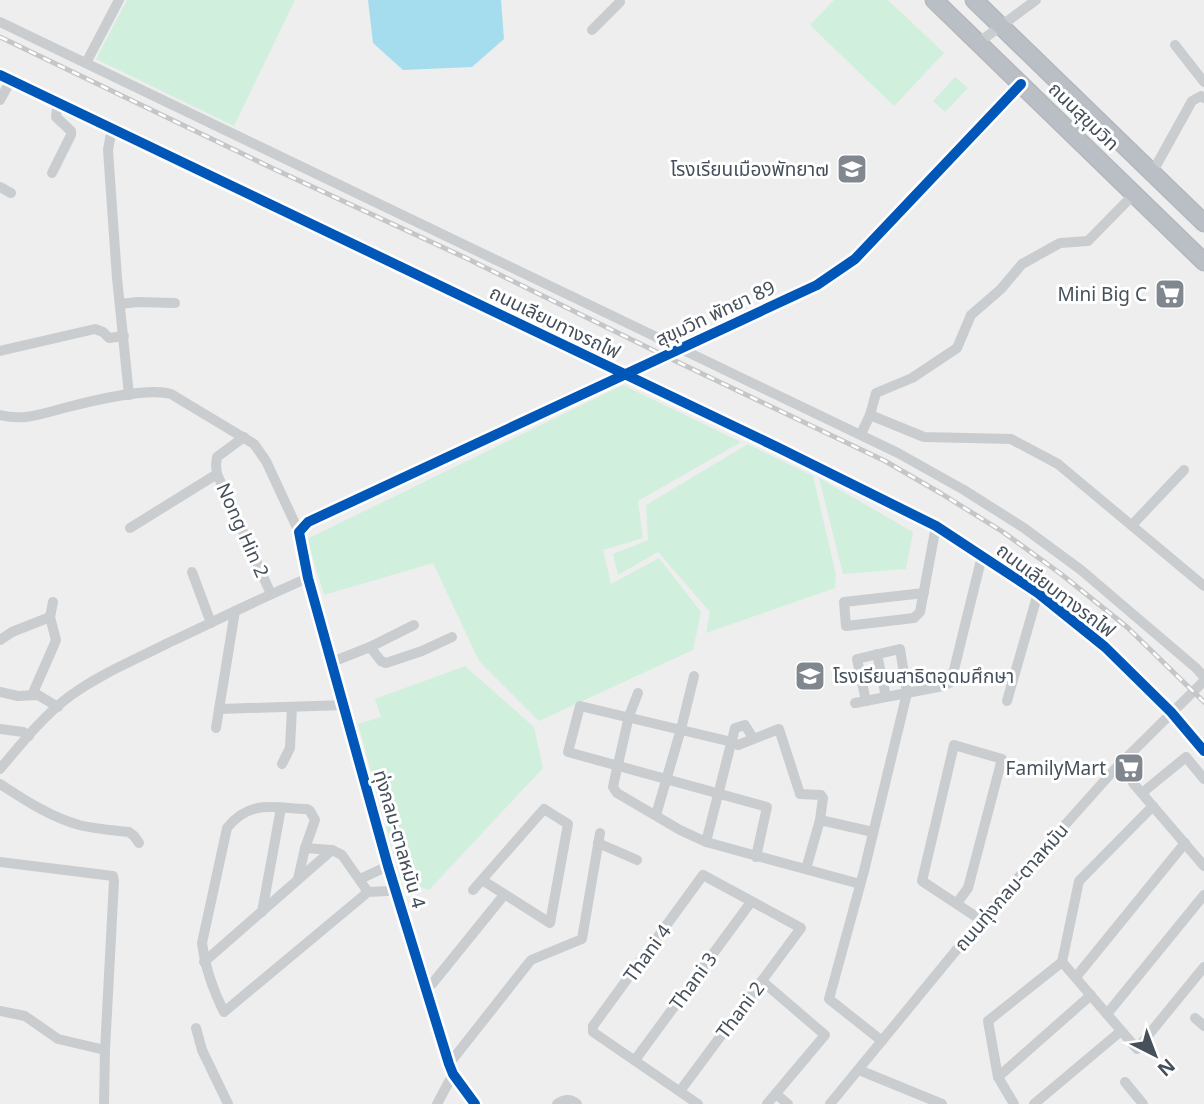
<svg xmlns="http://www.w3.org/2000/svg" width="1204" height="1104" viewBox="0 0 1204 1104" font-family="'Noto Sans','Noto Sans Thai',sans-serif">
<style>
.green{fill:#d1efdd}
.water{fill:#a5ddee}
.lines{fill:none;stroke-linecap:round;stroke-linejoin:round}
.highway-casing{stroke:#b2b8be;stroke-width:19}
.minor{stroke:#cacdcf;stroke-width:10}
.highway{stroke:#babfc5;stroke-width:16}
.rail-casing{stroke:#c4c6c8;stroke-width:5}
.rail{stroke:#fff;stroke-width:2.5;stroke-dasharray:8;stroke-linecap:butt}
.cycleway-casing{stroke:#fff;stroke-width:15}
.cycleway{stroke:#0057b8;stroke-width:10}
.labels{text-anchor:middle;stroke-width:6;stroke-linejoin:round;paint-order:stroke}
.street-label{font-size:19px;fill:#45505b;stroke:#fff}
.poi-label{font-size:19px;fill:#45505b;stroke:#fff;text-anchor:end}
</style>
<rect width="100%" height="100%" fill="#efeeee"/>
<g class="green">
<path d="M127,0H295L234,126L96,59Z"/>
<path d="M834,0H888L944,53L894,106L810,25Z"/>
<path d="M955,77L968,88L945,112L933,101Z"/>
<path d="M623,385L741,442L638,501L643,538L603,550L611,584L659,558L701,612L693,650L539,721L479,661L433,563L324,595L307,539Z"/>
<path d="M748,444L813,476L836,575L835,588L706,633L710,612L658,552L618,575L613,554L648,540L646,505Z"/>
<path d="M819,478L913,532L906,569L843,574Z"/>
<path d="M465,666L534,727L543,768L429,890L401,881L358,724L381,717L375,699Z"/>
</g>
<path class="water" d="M368,0H501L504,39L472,67L403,70L373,43Z"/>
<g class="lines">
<g class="highway-casing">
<g id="highway">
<path d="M934,0L1204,262"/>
<path d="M974,0L1204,223"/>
</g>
</g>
<g class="minor">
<path d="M0,22L898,453L964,490L1024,528L1081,570L1196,668L1204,677"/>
<path d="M592,30L620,2"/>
<path d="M978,43L1036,0"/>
<path d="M1175,45L1204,82"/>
<path d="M86,63L119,0"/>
<path d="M0,75L779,448L936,526L1038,593L1105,647L1171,712L1204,751"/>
<path d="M0,100L11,80"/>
<path d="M112,128L108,150L117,278L129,395"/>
<path d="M52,173L71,135V131L56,117L58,102"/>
<path d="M1152,173L1192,101L1201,96L1204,98"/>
<path d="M0,187L11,193"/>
<path d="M120,304L138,302L175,303"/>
<path d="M0,351L95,329L103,332L109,338L124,336"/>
<path d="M0,415C24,421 41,414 64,408C91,401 146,387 171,394L254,444L266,461L299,532"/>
<path d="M870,415L876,393L912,378L957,348L971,315L1001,289L1022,264L1060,243L1088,241L1134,194"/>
<path d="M861,434L870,415L924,437L1011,439L1058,464L1204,586"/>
<path d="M244,437L217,457L216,465L217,474L271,594"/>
<path d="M1132,525L1184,470"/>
<path d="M130,528L217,474"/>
<path d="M192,572L211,623"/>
<path d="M924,593L844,602L846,626L914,618L920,612L936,526"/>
<path d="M0,640L12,632L50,617"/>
<path d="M370,647L414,625"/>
<path d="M877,654L886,697"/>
<path d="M332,662L370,647L381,661L386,663L422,651L452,637"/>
<path d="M0,692L18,696L38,695L58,707"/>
<path d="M638,693L629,716L614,782L613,787L617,793L680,830L706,842L860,884"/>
<path d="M32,695L54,645L56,640L50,617L53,602"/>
<path d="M866,701L857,659L900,649L907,693L864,871L829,999L882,1041"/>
<path d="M1007,701L1038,593"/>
<path d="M855,703L943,686L951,682L982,556"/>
<path d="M219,709L344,705"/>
<path d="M216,728L235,611"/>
<path d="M0,729L23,732L29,736"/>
<path d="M282,764L290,748L292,707"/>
<path d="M1120,764L1130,774L1133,783L1204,866"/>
<path d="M0,769C21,744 43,716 70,696C100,674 135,660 168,643C215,621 261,598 308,578"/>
<path d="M0,784C25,800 50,817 79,825C95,829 112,830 129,832L134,836L139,843"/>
<path d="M1142,793L1186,757L1204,779"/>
<path d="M656,815L681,729L694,676"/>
<path d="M820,820L873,832"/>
<path d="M706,842L735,728L745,725L753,738"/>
<path d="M598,843L637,860"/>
<path d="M305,848L332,850L342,855L368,892"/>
<path d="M756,857L767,807L568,752L580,706L732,742L738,745L779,729L800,794L821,795L823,798L820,820L806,869"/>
<path d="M0,862L113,876L114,881L105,1050L104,1104"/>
<path d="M298,879L305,848L315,820L310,811L307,809C274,808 250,799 227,828L202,943C205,968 213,990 224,1012L368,892L388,891L396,888"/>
<path d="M360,879L388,866"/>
<path d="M473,890L544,809L568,824L550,923L482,880"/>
<path d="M957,903L968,888L1002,759L954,745L922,881L981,920"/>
<path d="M262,912L281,808"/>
<path d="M204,962L332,850"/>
<path d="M1062,962L1137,1049L1204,967"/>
<path d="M1076,977L1185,843"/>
<path d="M762,981L825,1035L767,1104"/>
<path d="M425,987L432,984L504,895"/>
<path d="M0,1011L25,1016L58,1039L105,1050"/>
<path d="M1107,1014L1204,895"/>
<path d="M1195,1018L1204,1026"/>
<path d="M196,1028L202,1050L228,1104"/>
<path d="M635,1060L751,902"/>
<path d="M449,1064L531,960L582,939L600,833"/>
<path d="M859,1070L942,1104"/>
<path d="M998,1077L1091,995"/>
<path d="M1125,1082L1143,1104"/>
<path d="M680,1091L801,928L703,875L593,1026V1032L698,1104"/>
<path d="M776,1094L788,1104"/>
<path d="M437,1104L453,1074"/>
<path d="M475,1104L453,1074L449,1064L388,866L308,578L299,532L308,522L817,285L855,259L1021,84"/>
<path d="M557,1104C564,1099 570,1098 577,1104"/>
<path d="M830,1104L981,920L1038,855L1115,769L1204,681"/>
<path d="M1014,1104L998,1077L988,1021L1062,962L1079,881L1153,806"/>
<path d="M1034,1104L1121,1031"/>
</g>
<use href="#highway" class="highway"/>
<g class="rail-casing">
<path id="rail" d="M0,37L274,169L468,259L665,356L885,461L942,494L1003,532L1061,574L1127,627L1204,702"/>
</g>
<use href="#rail" class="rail"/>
<g class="cycleway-casing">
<g id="cycleway">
<path d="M0,75L779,448L936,526L1038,593L1105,647L1171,712L1204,751"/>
<path d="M475,1104L453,1074L449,1064L388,866L308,578L299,532L308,522L817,285L855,259L1021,84"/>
</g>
</g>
<use href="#cycleway" class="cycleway"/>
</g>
<defs>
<g id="school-square" transform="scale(1.575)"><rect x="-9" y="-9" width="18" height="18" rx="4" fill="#80878e" stroke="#fff"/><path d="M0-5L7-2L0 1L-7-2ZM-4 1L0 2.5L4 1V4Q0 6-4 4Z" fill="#fff"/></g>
<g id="supermarket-square" transform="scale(1.575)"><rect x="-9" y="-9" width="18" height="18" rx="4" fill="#80878e" stroke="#fff"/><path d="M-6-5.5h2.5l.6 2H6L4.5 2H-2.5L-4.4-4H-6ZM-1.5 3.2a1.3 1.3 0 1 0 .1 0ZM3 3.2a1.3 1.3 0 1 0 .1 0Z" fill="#fff"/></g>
</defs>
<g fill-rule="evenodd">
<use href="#school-square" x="852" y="169"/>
<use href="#supermarket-square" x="1170" y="294"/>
<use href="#school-square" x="810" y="676"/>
<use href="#supermarket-square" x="1129" y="768"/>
</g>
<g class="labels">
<g class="street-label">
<text transform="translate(1084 116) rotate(44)" y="7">ถนนสุขุมวิท</text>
<text transform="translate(715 313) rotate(-25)" y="7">สุขุมวิท พัทยา 89</text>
<text transform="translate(555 322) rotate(26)" y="7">ถนนเลียบทางรถไฟ</text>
<text transform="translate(243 530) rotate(66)" y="7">Nong Hin 2</text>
<text transform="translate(1056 590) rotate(37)" y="7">ถนนเลียบทางรถไฟ</text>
<text transform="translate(400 839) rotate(74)" y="7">ทุ่งกลม-ตาลหมัน 4</text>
<text transform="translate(1011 887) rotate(-49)" y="7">ถนนทุ่งกลม-ตาลหมัน</text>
<text transform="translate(647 953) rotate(-54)" y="7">Thani 4</text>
<text transform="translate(693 981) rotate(-54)" y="7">Thani 3</text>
<text transform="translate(740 1010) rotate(-53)" y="7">Thani 2</text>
</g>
<g class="poi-label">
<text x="829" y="176">โรงเรียนเมืองพัทยา๗</text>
<text x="1147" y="301">Mini Big C</text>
<text x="833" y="683" text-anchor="start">โรงเรียนสาธิตอุดมศึกษา</text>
<text x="1106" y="775">FamilyMart</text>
</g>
</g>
<g transform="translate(1155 1055) rotate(138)" stroke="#ffffff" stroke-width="5" paint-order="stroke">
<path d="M0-5L12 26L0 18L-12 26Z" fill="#45505b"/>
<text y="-10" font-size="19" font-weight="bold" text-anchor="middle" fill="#45505b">N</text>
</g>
</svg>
